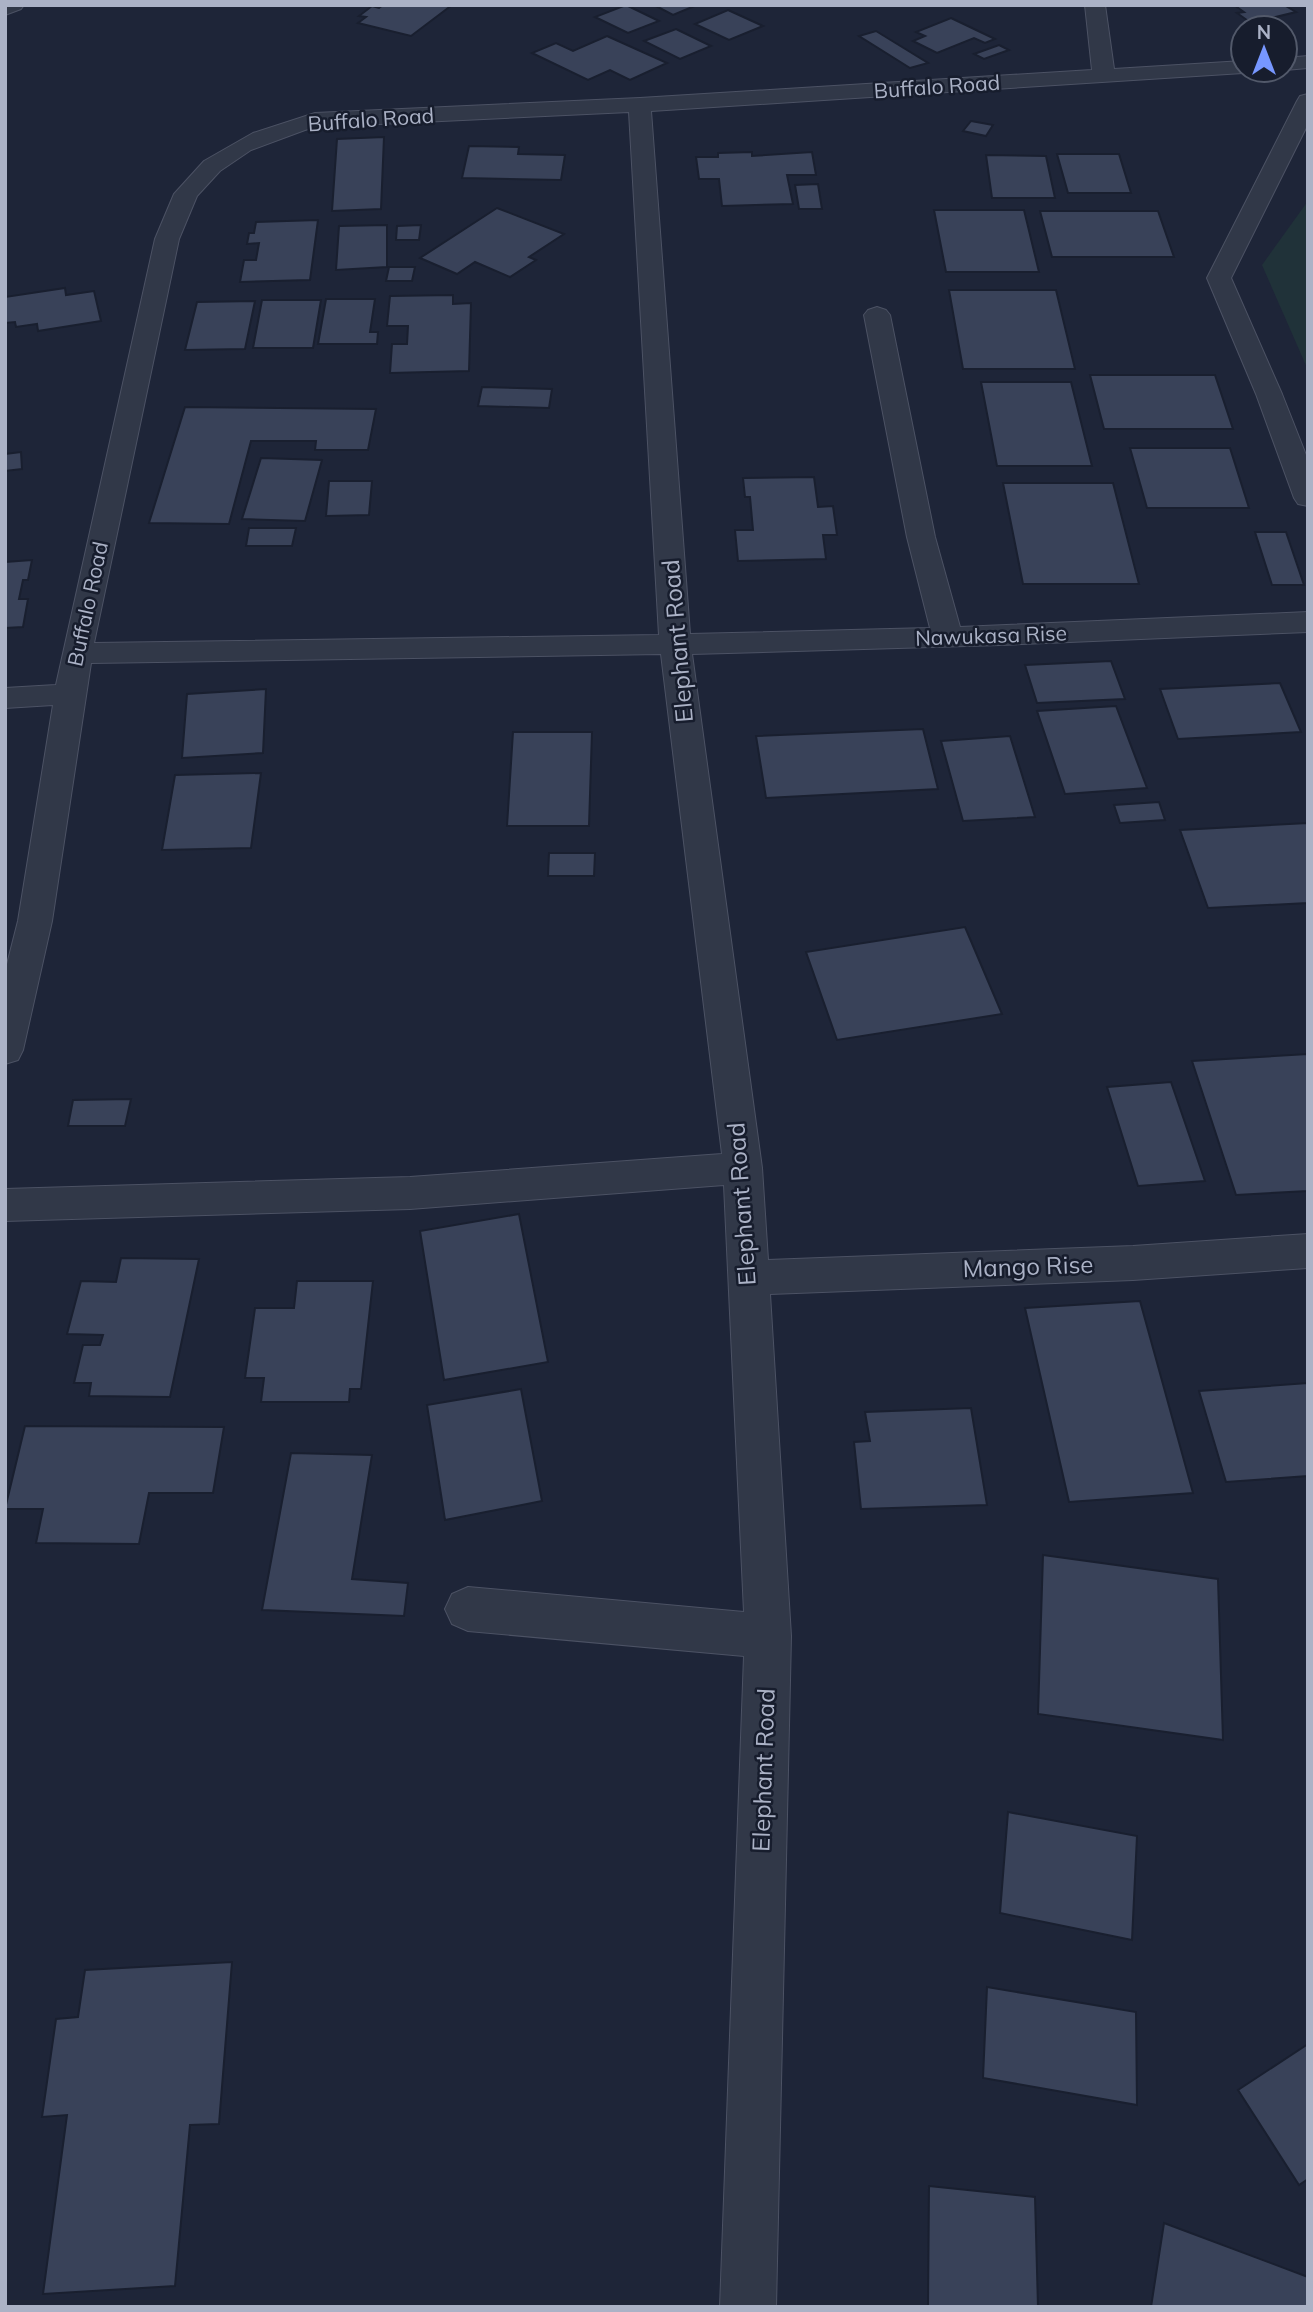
<svg xmlns="http://www.w3.org/2000/svg" width="1313" height="2312" viewBox="0 0 1313 2312" font-family="Mulish,sans-serif">
<style>
.green{fill:#203239}
.building{fill:#394259;stroke:#191f2f;stroke-width:2}
.lines{fill:none;stroke-linecap:round;stroke-linejoin:round}
.minor-casing{stroke:#4c5264;stroke-width:2}
.minor{fill:#313848;fill-rule:evenodd}
.labels{text-anchor:middle;stroke-width:5;stroke-linejoin:round;paint-order:stroke}
.far-street-label{font-size:21px;fill:#abb2c6;stroke:#171d2d}
.street-label{font-size:24px;fill:#abb2c6;stroke:#171d2d}
</style>
<rect width="100%" height="100%" fill="#1e2538"/>
<path class="green" d="M1308,201V370L1262,265Z"/>
<g class="building">
<path d="M383,5H452L411,36L358,23L366,17L359,16L372,6L379,8Z"/>
<path d="M626,5L659,21L628,33L595,17Z"/>
<path d="M654,5H697L673,15Z"/>
<path d="M1234,5H1284L1296,12L1251,23L1237,13L1244,12Z"/>
<path d="M728,10L763,26L729,40L695,24Z"/>
<path d="M951,18L995,39L985,43L974,38L937,53L913,41L925,36L916,32Z"/>
<path d="M676,29L711,46L680,59L644,41Z"/>
<path d="M876,31L928,63L910,68L859,36Z"/>
<path d="M607,36L667,63L630,80L610,70L588,80L532,53L556,43L573,51Z"/>
<path d="M999,45L1009,50L984,59L974,54Z"/>
<path d="M971,121L993,125L986,136L963,131Z"/>
<path d="M384,137L381,209L332,211L337,139Z"/>
<path d="M469,146L519,147L518,154L565,155L561,180L462,178Z"/>
<path d="M752,152V156L812,152L816,175H787L793,204L722,206L719,179H699L696,157H718V153Z"/>
<path d="M1057,154H1119L1131,193H1068Z"/>
<path d="M986,155L1046,156L1055,198H992Z"/>
<path d="M818,184L822,209H799L795,185Z"/>
<path d="M497,208L564,234L529,257L536,260L510,277L475,262L457,274L420,258Z"/>
<path d="M934,210H1024L1039,272H946Z"/>
<path d="M1040,211H1158L1174,257H1052Z"/>
<path d="M318,220L310,280L240,282L244,260H256L259,243L247,244L249,233H254L256,222Z"/>
<path d="M387,225V267L336,270L339,226Z"/>
<path d="M421,225L419,240H396L397,226Z"/>
<path d="M389,267H415L412,281H386Z"/>
<path d="M65,288L66,295L94,291L101,321L38,331L37,324L16,327L15,322L5,323V297Z"/>
<path d="M949,290H1056L1075,369H963Z"/>
<path d="M453,295V304L471,303L469,371L390,373L392,344H407L408,326H387L390,296Z"/>
<path d="M326,299H375L370,332H378L377,344H318Z"/>
<path d="M262,300H321L313,348H253Z"/>
<path d="M255,301L245,349L185,350L197,302Z"/>
<path d="M1090,375H1215L1233,429H1104Z"/>
<path d="M981,382H1071L1092,466H997Z"/>
<path d="M482,387L552,389L549,408L478,406Z"/>
<path d="M185,407L376,409L368,450H315L316,441H251L229,524L149,523Z"/>
<path d="M1130,448H1230L1249,508H1147Z"/>
<path d="M21,452L22,469L5,471V454Z"/>
<path d="M261,458L322,460L305,521L242,519Z"/>
<path d="M814,477L818,507L833,506L837,535H823L826,559L738,561L735,530H753L750,497H745L743,478Z"/>
<path d="M329,481H372L369,515L326,516Z"/>
<path d="M1003,483H1113L1139,584H1023Z"/>
<path d="M249,528H296L292,546H246Z"/>
<path d="M1255,532H1286L1304,585H1272Z"/>
<path d="M32,560L28,580H23L19,599H28L23,627L5,628V562Z"/>
<path d="M1111,661L1125,699L1037,703L1025,665Z"/>
<path d="M1280,683L1301,732L1178,739L1160,689Z"/>
<path d="M266,689L263,753L182,758L187,694Z"/>
<path d="M1116,706L1147,788L1065,794L1037,711Z"/>
<path d="M923,729L938,789L766,798L756,736Z"/>
<path d="M513,732H592L589,826H507Z"/>
<path d="M1010,736L1035,817L963,821L941,741Z"/>
<path d="M261,773L251,848L162,850L175,775Z"/>
<path d="M1159,802L1165,820L1120,823L1114,805Z"/>
<path d="M1308,823V903L1208,908L1180,830Z"/>
<path d="M549,853H595L594,876H548Z"/>
<path d="M965,927L1002,1014L837,1040L806,952Z"/>
<path d="M1308,1054V1191L1236,1195L1192,1061Z"/>
<path d="M1171,1082L1205,1181L1138,1186L1107,1087Z"/>
<path d="M131,1099L125,1126H68L73,1100Z"/>
<path d="M519,1214L548,1362L444,1380L420,1231Z"/>
<path d="M121,1258L199,1259L170,1397L89,1396L91,1383H74L83,1345H100L103,1335L67,1334L81,1281L116,1282Z"/>
<path d="M297,1281H373L361,1389H350L349,1402H261L264,1378H245L255,1308H294Z"/>
<path d="M1140,1301L1193,1493L1069,1502L1025,1308Z"/>
<path d="M1308,1383V1476L1226,1482L1199,1391Z"/>
<path d="M521,1389L542,1501L445,1520L427,1405Z"/>
<path d="M971,1408L987,1505L861,1509L854,1442L870,1441L865,1412Z"/>
<path d="M25,1426L224,1427L213,1493H149L139,1544L36,1543L43,1509H5Z"/>
<path d="M291,1453L372,1455L352,1579L408,1583L404,1616L262,1610Z"/>
<path d="M1043,1555L1218,1579L1223,1740L1038,1714Z"/>
<path d="M1008,1812L1137,1836L1132,1940L1000,1913Z"/>
<path d="M232,1962L219,2124L190,2125L175,2286L43,2294L67,2115L42,2117L56,2019L78,2017L85,1970Z"/>
<path d="M987,1987L1136,2012L1137,2105L983,2078Z"/>
<path d="M1308,2044V2179L1299,2185L1238,2090Z"/>
<path d="M929,2186L1035,2197L1038,2307H928Z"/>
<path d="M1164,2223L1308,2277V2307H1151Z"/>
</g>
<g class="lines">
<g class="minor-casing">
<g id="minor">
<path d="M5,5H24L21,9L5,15Z"/>
<path d="M1085,5H1105L1114,69L1243,61V70H1252L1243,73L651,111L690,634L930,628L907,537L864,315L868,310L877,307L886,310L890,315L935,537L960,627L1308,612V632L1000,645L692,654L762,1168L768,1260L1133,1246L1308,1234V1268L1133,1280L770,1294L791,1636L776,2307H720L744,1656L468,1631L452,1624L445,1609L452,1594L468,1587L744,1612L724,1185L410,1209L5,1221V1189L410,1177L722,1154L661,654L91,663L52,921L23,1050L18,1060L5,1064V972L18,921L53,705L5,708V688L56,685L155,239L174,194L204,161L253,133L315,113L640,98L1092,70ZM629,112L659,635L94,643L179,239L197,196L220,171L251,150L305,130L316,127Z"/>
<path d="M1308,56V68L1285,70H1283L1285,58Z"/>
<path d="M1308,94V124L1231,278L1282,394L1308,460V506L1298,504L1294,498L1256,394L1207,278L1297,101L1300,96Z"/>
</g>
</g>
<use href="#minor" class="minor"/>
</g>
<g class="labels">
<g class="far-street-label">
<text transform="translate(937 87) rotate(-4)" y="7">Buffalo Road</text>
<text transform="translate(371 120) rotate(-4)" y="7">Buffalo Road</text>
<text transform="translate(88 604) rotate(-78)" y="7">Buffalo Road</text>
<text transform="translate(991 636) rotate(-2)" y="7">Nawukasa Rise</text>
</g>
<g class="street-label">
<text transform="translate(678 641) rotate(-95)" y="8">Elephant Road</text>
<text transform="translate(742 1204) rotate(-94)" y="8">Elephant Road</text>
<text transform="translate(1028 1267) rotate(-2)" y="8">Mango Rise</text>
<text transform="translate(764 1770) rotate(-88)" y="8">Elephant Road</text>
</g>
</g>
<rect width="1313" height="2312" fill="none" stroke="#abb2c6" stroke-width="14"/>
<g transform="translate(1264 49)"><circle r="33" fill="#171d2d" stroke="#52596a" stroke-width="2"/>
<path d="M0-5L12 26L0 18L-12 26Z" fill="#7797ff"/>
<text y="-10" font-size="19" font-weight="bold" text-anchor="middle" fill="#abb2c6">N</text>
</g>
</svg>
